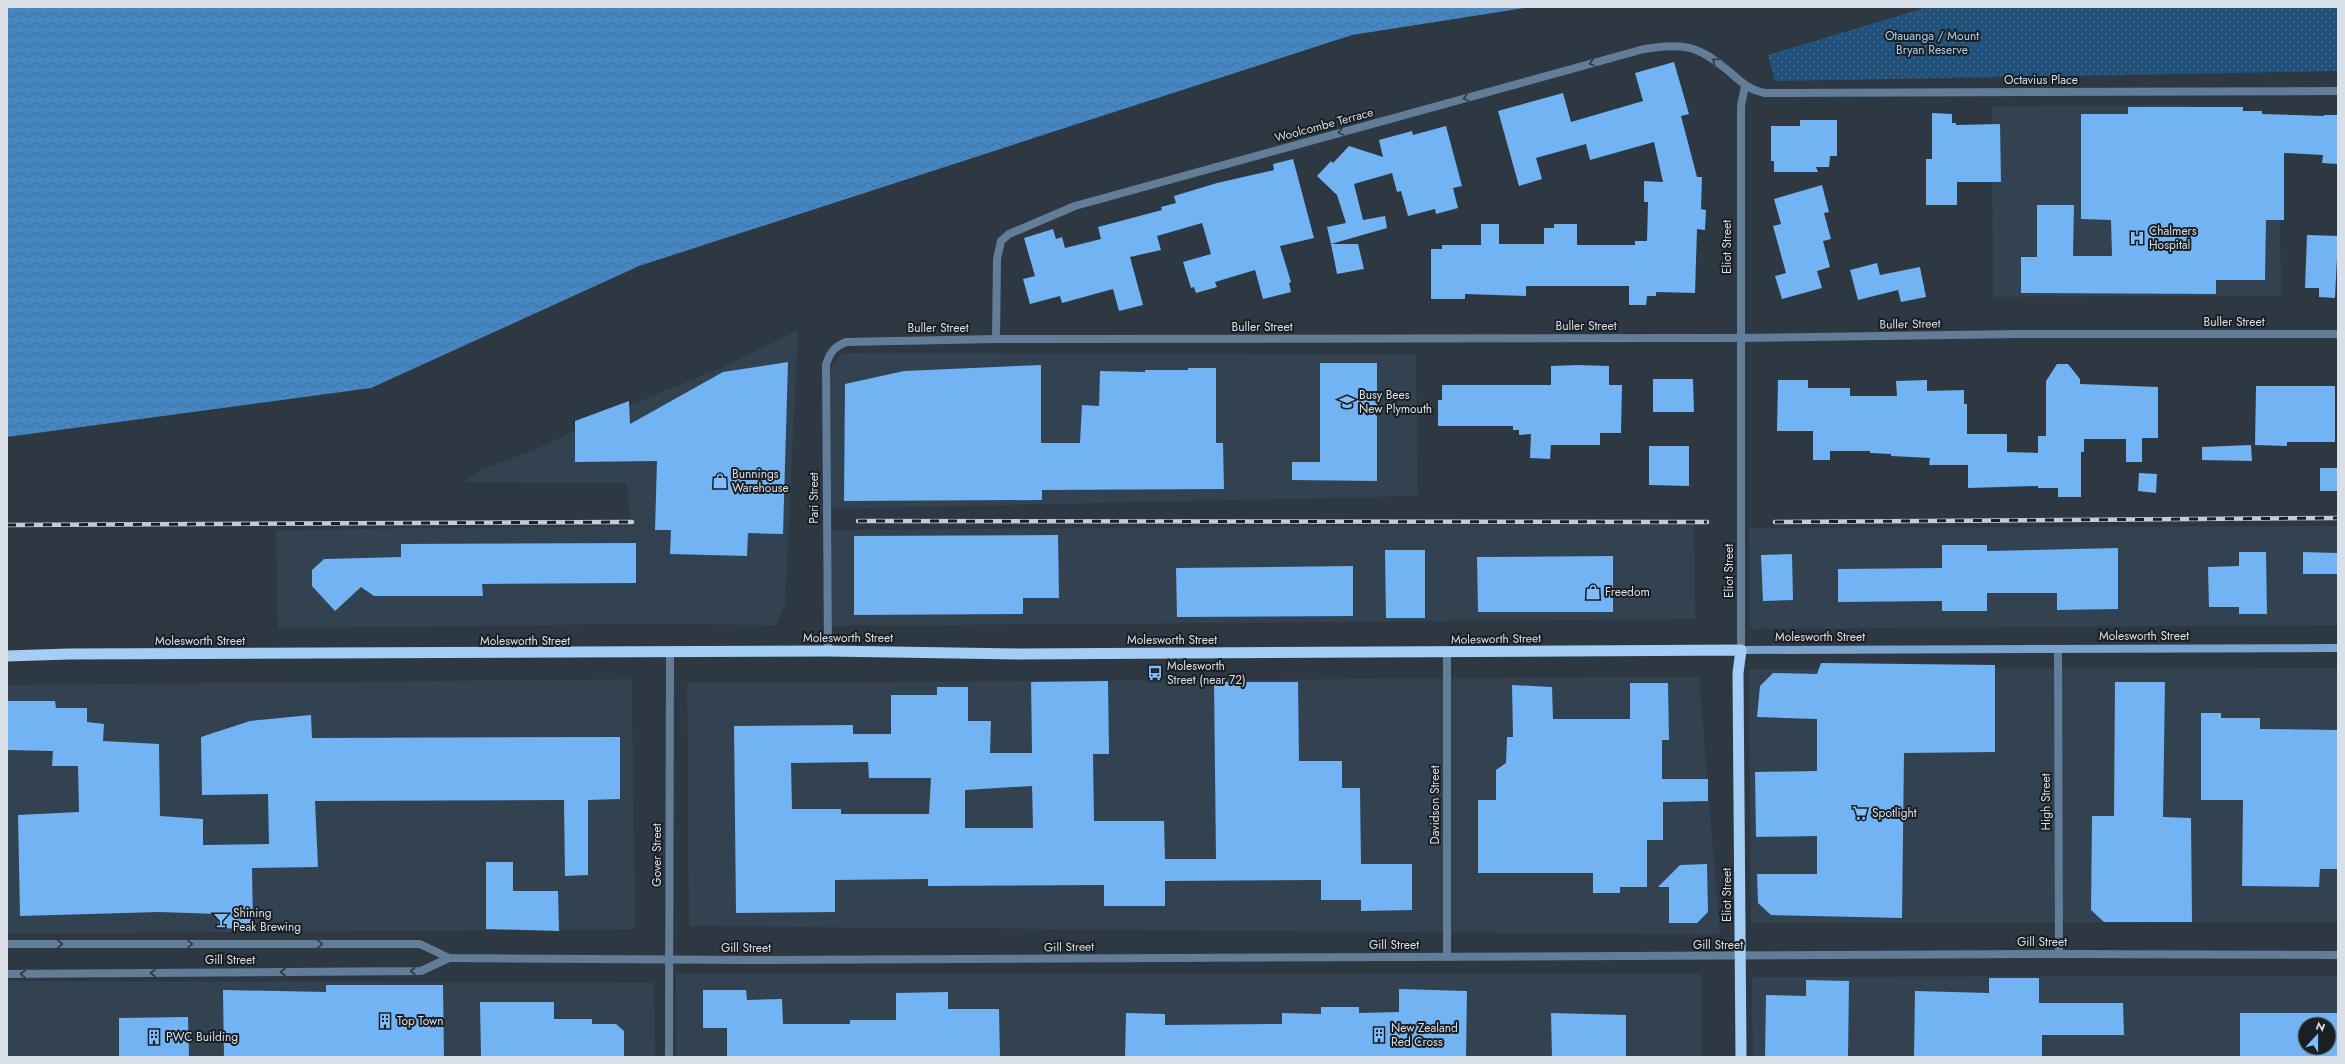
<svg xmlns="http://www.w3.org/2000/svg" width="2345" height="1064" viewBox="0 0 2345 1064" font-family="Jost,sans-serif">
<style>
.built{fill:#324251;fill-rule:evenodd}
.park{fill:url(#park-dots)}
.water{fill:url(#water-waves)}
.building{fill:#72b3f4;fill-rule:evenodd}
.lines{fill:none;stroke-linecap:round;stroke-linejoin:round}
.minor{stroke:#627d98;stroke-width:8}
.secondary{stroke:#79a4cf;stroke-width:8}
.trunk{stroke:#a5cef6;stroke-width:11}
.rail-casing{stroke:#c4cbd3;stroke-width:4.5}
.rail{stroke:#1a1f24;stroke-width:3;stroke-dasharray:9;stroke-linecap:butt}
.oneway{stroke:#303b47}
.labels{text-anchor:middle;stroke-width:4;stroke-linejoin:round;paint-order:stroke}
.park-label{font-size:12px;fill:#adcdee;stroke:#1a1f24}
.street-label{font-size:12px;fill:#d9dfe6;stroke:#1a1f24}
.poi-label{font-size:12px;fill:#d9dfe6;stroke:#1a1f24;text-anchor:start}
</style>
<defs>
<pattern id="park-dots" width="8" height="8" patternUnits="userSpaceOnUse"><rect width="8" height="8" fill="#21507a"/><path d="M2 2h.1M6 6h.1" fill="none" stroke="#41698d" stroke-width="1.8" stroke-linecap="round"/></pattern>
<pattern id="water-waves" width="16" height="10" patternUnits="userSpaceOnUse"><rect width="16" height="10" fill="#4586c3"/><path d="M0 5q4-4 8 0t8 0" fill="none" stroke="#446f97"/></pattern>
</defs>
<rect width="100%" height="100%" fill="#2d3843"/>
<g class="built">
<path d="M2190,105L2191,180H2280L2281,296L1993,297L1992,106Z"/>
<path d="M798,330L785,605L776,625L634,624L278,628L276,530L632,526L626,483L465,482L480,470L532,451L626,407L720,368Z"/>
<path d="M842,353L1416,354L1418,496L826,509L829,377L831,368Z"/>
<path d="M1694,523L1695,619L832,626L831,530Z"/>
<path d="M2338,526V625L1750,629L1749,528Z"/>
<path d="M2338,668V922L1751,923L1749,669Z"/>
<path d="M1699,677L1720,935L689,926L687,683Z"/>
<path d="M632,679L635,929L7,934V685Z"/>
<rect x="676" y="974" width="1025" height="83"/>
<path d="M2338,976V1057H1753L1752,977ZM2305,1024H2329V1048H2305Z"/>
<path d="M7,981L654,983L655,1057H7Z"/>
</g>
<path class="park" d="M1928,7H2338V71L1775,81L1768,55Z"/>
<path class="water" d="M7,7H1530L1352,35L639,266L371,388L7,437Z"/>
<g class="building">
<path d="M1674,62L1689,114L1681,116L1697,177H1702L1701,209L1706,210L1705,230L1697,229L1695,293L1656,292V296H1647L1646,305H1629V286H1526V296L1465,294V299H1431V249H1442V245H1481V224H1499V244H1544V228H1554V224H1577V245H1635V241H1647L1648,202H1644V181L1663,182L1654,142L1590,160L1586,144L1536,158L1542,179L1519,186L1498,111L1563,93L1571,122L1643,101L1635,73Z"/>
<path d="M2128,107H2243V111H2262V114L2324,116V115H2338V164L2322,163L2323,155L2284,153V220H2266L2265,280H2216V294L2021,293V257H2037V205H2074L2073,256H2112L2111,220L2081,219V114H2128Z"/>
<path d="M1932,113L1952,114V123H1956V125L2000,124L2001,182H1957V205H1926V159H1932Z"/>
<path d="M1800,120H1837V156H1830L1829,167H1816L1818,172H1774V161H1771V126H1800Z"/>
<path d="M1446,126L1462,186L1453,188L1458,208L1436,214L1435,209L1408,216L1401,191L1397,192L1392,173L1354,184L1363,220L1385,216L1387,228L1331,244L1327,227L1346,223L1337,195L1317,176L1331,161L1333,163L1349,146L1383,157L1379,140L1412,131L1413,135Z"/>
<path d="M1293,159L1314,238L1280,246L1291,282L1289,283L1291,292L1263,299L1255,270L1215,282L1217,287L1196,293L1194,287L1191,288L1183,262L1211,254L1202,223L1157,236L1161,250L1130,257L1143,305L1119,311L1113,289L1062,303L1060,296L1030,304L1023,279L1035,276L1024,238L1053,229L1056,239L1062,237L1065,248L1101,239L1098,227L1162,210L1161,207L1176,203L1174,196L1217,183L1274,170L1273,164Z"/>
<path d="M1822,185L1829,212L1824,213L1831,239L1823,241L1830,267L1817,271L1822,288L1782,299L1775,276L1786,273L1773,226L1781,224L1774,199Z"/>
<path d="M2307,235L2338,236L2335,298L2319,297V288H2305Z"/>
<path d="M1331,244H1358L1364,269L1337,274Z"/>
<path d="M1877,263L1880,275L1920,267L1926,297L1901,302L1898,290L1858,300L1850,270Z"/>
<path d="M788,362L783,534L748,533L747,556L670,554L671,530H655L657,461L575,462V421L629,401L630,424L723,372Z"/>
<path d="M1320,363H1377V481L1292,480V462H1320Z"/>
<path d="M2057,364H2068L2080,379V384L2158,387V438H2142V462H2126V439H2084V452H2081V497H2058V488H2038V486L1968,488V465H1929L1930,458L1891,456V454L1870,453V451H1830V460H1813V431H1777L1778,380H1808V388H1850V396H1897L1896,381L1927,380V391L1964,390V404H1967V434H2007V452L2038,453V436H2046V381Z"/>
<path d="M1041,365V443H1080L1082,405L1099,406L1100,371L1145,372V370H1188V368H1216V443H1223L1224,489L1042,490V500L844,501L845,384L904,371Z"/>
<path d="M1577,365L1609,366V385H1622L1621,433H1600V445H1551L1550,459L1530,458L1531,434L1519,435V430H1513V426H1438V400H1442V385H1551V366Z"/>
<path d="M1653,379H1693L1694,412H1653Z"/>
<path d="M2256,386H2335V442H2287V446L2255,445Z"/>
<path d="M2251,445L2252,461L2202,460V447Z"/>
<path d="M1649,446H1689V486L1649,485Z"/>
<rect x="2320" y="468" width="18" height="23"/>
<path d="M2139,473L2157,474L2156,493L2138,491Z"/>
<path d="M1058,535L1059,598H1023V614L854,615V536Z"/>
<path d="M636,543V583L482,584L483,596H374L361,587L335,611L312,586V570L324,559L401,557V544Z"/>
<path d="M1942,545H1987V551L2118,548V609L2057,610V593H1987V611H1942V601L1838,602V569L1942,568Z"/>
<path d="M1385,550H1425V618H1386Z"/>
<path d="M2239,552H2266L2267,614H2239V607H2209L2208,567L2239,566Z"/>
<path d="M2303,552L2338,553V574H2303Z"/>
<path d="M1792,554L1793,600L1763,601L1761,555Z"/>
<path d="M1613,556V612H1478L1477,557Z"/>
<path d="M1353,566V616L1177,617L1176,568Z"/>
<path d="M1821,663L1995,665V752L1904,753L1902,918L1771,915L1758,903L1757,874H1817V836L1756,837L1755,772L1817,771V719L1757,717L1760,686L1773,673L1817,674Z"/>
<path d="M1108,681L1109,754H1093L1094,821H1164L1165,859H1216L1214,682H1298L1299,761H1342V788H1360L1361,864H1412V910L1361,911V900H1321V880L1165,881V906H1104V885L928,886V879L835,880V912L736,913L734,726L853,725V734H891V695H937V687H968V721H991L990,753H1032L1031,682ZM868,762L869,778H931L929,814H841V809H792L791,763ZM1032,786L1033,828H965V790Z"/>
<path d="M2115,682H2165L2163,817L2191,818L2192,922H2104L2091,910L2092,816H2114Z"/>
<path d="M1630,683H1668L1669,740H1662V779H1708V801L1663,802V840H1647V887H1620V893H1593V873H1478V800H1496V770L1506,763L1507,737H1513L1512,685L1552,687L1553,719H1630Z"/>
<path d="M7,701H55L56,708H87V722L104,724L103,741L159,744L160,816L203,819V845L269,844L268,794L202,795L201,737L250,721L311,715L312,738L620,737V799L588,800V875L565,876L564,800L315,801L318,867L252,868L253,929L218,928V914L159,912L20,916L18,815L79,812L78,766H52L53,751L7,750Z"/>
<path d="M2201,713H2221V718H2260V729L2338,730V869H2320L2319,887L2242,886L2243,800H2201Z"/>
<path d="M486,862H513V891H558L559,931L486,929Z"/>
<path d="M1707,864L1708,912L1697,923H1669V887H1658L1680,865Z"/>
<path d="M1989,978H2039V1003H2123L2124,1035H2042V1057H1914L1915,991L1989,993Z"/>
<path d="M1806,980L1849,981L1848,1057H1765L1766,995L1806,996Z"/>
<path d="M326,985H443L444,1057H224L223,990L326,992Z"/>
<path d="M1399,989L1467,991L1466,1057H1125L1126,1013L1165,1014V1025L1282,1024V1013L1321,1014V1007H1359V1013L1399,1012Z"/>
<path d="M703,990H746L747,1000L782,999L783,1024H850V1020H896V993L948,992V1009H999L1000,1057H727V1028H703Z"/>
<path d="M480,1002H554V1019H592V1024H616L624,1031V1057H481Z"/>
<path d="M1551,1013L1626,1015V1057H1552Z"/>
<path d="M2240,1013H2338V1057H2240ZM2305,1024H2329V1048H2305Z"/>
<path d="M188,1017L189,1057H119V1018Z"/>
</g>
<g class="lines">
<g class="minor">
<path d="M996,339L997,259L1001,241L1009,234L1075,206L1644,49C1687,43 1697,45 1731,73C1742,83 1750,90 1765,93L2338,91"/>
<path d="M2058,649L2059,954"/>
<path d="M1741,650V106L1745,86"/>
<path d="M828,651L826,365C830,352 834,347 846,342L996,339L1740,338L2018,334H2338"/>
<path d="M1447,653V957"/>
<path d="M7,944H420L449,958L748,960L2059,954L2338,955"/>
<path d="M7,974L421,971L449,958"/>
<path d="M669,1057L670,653"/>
</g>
<path class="secondary" d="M1741,650L2338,648"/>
<path class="trunk" d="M7,656L69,654L828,651L1019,654L1741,650L1738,673L1741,1057"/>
<g class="rail-casing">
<g id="rail">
<path d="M858,521L1707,522"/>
<path d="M1775,522L2338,518"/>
<path d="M7,525L632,522"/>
</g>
</g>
<use href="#rail" class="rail"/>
</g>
<defs><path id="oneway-chevron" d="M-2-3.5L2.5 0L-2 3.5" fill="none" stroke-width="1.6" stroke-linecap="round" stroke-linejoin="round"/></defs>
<g class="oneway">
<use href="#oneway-chevron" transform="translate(1715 61) rotate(-143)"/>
<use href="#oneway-chevron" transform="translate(1592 63) rotate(165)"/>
<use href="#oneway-chevron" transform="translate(1466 98) rotate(165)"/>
<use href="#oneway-chevron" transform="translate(1341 132) rotate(165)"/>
<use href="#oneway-chevron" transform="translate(60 944)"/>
<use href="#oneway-chevron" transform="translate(190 944)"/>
<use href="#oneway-chevron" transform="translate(320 944)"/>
<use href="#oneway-chevron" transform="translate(413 971) rotate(180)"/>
<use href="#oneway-chevron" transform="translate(283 972) rotate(180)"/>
<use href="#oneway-chevron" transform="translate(153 973) rotate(180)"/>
<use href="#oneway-chevron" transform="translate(23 974) rotate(180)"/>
</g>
<defs>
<g id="hospital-bare" transform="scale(1.2)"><path d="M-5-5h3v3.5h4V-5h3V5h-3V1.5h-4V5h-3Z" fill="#80bdfa" stroke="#1a1f24" stroke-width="2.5" paint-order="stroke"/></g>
<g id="school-bare" transform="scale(1.2)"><path d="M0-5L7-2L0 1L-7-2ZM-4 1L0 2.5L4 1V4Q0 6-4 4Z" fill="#80bdfa" stroke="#1a1f24" stroke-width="2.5" paint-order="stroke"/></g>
<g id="shop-bare" transform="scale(1.2)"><path d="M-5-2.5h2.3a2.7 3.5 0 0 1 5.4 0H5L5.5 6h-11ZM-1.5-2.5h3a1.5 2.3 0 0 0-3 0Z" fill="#80bdfa" stroke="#1a1f24" stroke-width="2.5" paint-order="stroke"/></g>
<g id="bus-bare" transform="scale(1.2)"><path d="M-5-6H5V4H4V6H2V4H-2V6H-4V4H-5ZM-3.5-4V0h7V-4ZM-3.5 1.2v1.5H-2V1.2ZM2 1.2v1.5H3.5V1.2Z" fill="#80bdfa" stroke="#1a1f24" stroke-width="2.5" paint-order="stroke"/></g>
<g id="supermarket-bare" transform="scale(1.2)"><path d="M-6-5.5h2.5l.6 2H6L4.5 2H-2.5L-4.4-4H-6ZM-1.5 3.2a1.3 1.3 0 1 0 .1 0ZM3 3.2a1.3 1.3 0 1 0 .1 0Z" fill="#80bdfa" stroke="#1a1f24" stroke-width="2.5" paint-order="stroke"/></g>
<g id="bar-bare" transform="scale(1.2)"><path d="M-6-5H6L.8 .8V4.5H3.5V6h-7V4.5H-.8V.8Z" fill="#80bdfa" stroke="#1a1f24" stroke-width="2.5" paint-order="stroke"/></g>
<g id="building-bare" transform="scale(1.2)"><path d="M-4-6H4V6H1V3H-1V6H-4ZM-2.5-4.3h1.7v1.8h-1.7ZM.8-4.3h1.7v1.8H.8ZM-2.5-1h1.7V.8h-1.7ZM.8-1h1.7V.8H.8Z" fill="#80bdfa" stroke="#1a1f24" stroke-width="2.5" paint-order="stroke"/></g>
</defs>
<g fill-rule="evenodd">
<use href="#hospital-bare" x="2137" y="238"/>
<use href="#school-bare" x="1347" y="402"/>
<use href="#shop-bare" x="720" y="481"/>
<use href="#shop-bare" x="1593" y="592"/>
<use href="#bus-bare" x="1155" y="673"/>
<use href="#supermarket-bare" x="1860" y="813"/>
<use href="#bar-bare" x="221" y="920"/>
<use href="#building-bare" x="385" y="1021"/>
<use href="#building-bare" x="1379" y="1035"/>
<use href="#building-bare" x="154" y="1037"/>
</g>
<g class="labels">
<g class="park-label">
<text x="1932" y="40">Otauanga / Mount<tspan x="1932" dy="14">Bryan Reserve</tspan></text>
</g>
<g class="street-label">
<text x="2041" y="84">Octavius Place</text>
<text transform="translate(1324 125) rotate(-15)" y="4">Woolcombe Terrace</text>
<text transform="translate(1727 247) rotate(-90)" y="4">Eliot Street</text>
<text x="2234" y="326">Buller Street</text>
<text transform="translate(1910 324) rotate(-1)" y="4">Buller Street</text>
<text x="1586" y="330">Buller Street</text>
<text x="1262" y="331">Buller Street</text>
<text x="938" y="332">Buller Street</text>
<text transform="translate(814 498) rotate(-90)" y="4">Pari Street</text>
<text transform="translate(1729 571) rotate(-90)" y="4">Eliot Street</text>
<text x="2144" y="640">Molesworth Street</text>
<text x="1820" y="641">Molesworth Street</text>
<text x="848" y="642">Molesworth Street</text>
<text transform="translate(1496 639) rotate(-1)" y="4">Molesworth Street</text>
<text x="1172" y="644">Molesworth Street</text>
<text x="200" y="645">Molesworth Street</text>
<text x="525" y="645">Molesworth Street</text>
<text transform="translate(2046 802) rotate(-90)" y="4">High Street</text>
<text transform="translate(1435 805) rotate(-90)" y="4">Davidson Street</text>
<text transform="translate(657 855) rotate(-90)" y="4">Gover Street</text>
<text transform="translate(1727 895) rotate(-90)" y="4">Eliot Street</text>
<text x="2042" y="946">Gill Street</text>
<text x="1394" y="949">Gill Street</text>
<text x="1718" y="949">Gill Street</text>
<text transform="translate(1069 947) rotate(-1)" y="4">Gill Street</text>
<text x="746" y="952">Gill Street</text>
<text x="230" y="964">Gill Street</text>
</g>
<g class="poi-label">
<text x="2149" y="235">Chalmers<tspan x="2149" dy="14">Hospital</tspan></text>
<text x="1359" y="399">Busy Bees<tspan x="1359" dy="14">New Plymouth</tspan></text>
<text x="732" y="478">Bunnings<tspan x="732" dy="14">Warehouse</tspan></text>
<text x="1605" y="596">Freedom</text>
<text x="1167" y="670">Molesworth<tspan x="1167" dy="14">Street (near 72)</tspan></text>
<text x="1872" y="817">Spotlight</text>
<text x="233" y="917">Shining<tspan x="233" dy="14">Peak Brewing</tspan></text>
<text x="397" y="1025">Top Town</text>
<text x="1391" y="1032">New Zealand<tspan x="1391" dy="14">Red Cross</tspan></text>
<text x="166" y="1041">PWC Building</text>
</g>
</g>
<rect width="2345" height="1064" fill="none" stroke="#d9dfe6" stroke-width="16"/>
<g transform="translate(2317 1036) rotate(21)"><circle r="19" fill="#1a1f24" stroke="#666c72"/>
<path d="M0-3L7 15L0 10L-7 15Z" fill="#80bdfa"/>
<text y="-6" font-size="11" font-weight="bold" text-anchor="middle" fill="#d9dfe6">N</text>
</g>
</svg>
